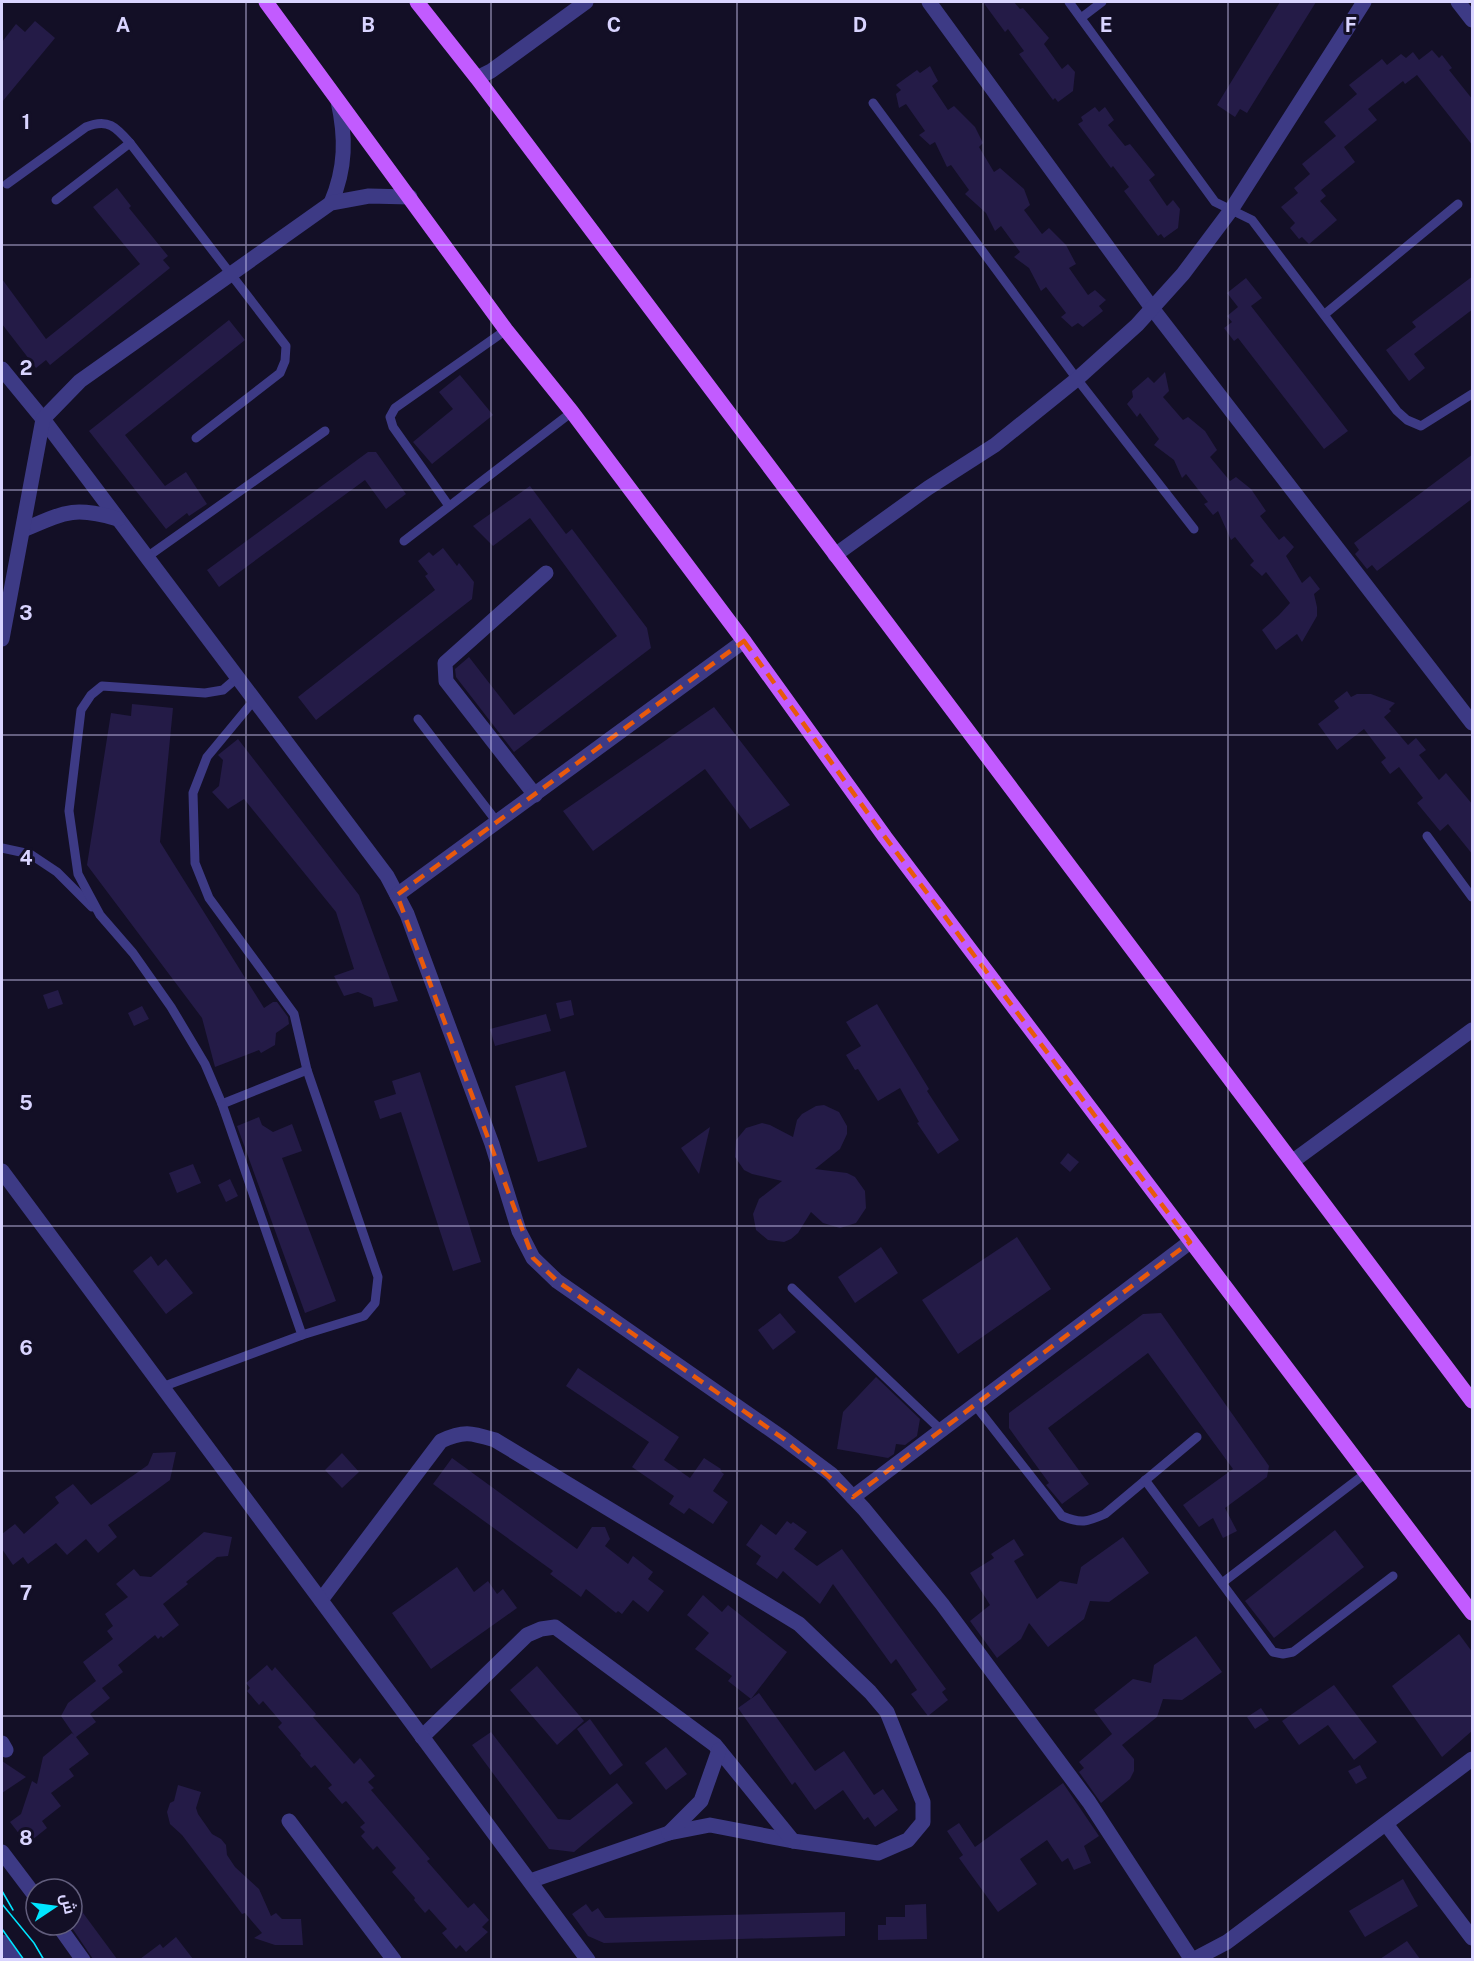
<svg xmlns="http://www.w3.org/2000/svg" width="1474" height="1961" viewBox="0 0 1474 1961" font-family="'Public Sans',Cairo,sans-serif">
<style>
.building{fill:#241b47}
.lines{fill:none;stroke-linecap:round;stroke-linejoin:round}
.service{stroke:#3d3a85;stroke-width:9}
.minor{stroke:#3d3a85;stroke-width:15}
.tertiary{stroke:#3d3a85;stroke-width:15}
.primary{stroke:#c25bff;stroke-width:15}
.tram{stroke:#00e5ff;stroke-width:1.5}
.marked{fill:none;stroke:#e8590c;stroke-width:4.5;stroke-dasharray:12 8;stroke-linejoin:round}
.grid{fill:none;stroke:#d9d4ff;stroke-width:1.5;stroke-opacity:0.55}
.grid-label{font-size:20px;text-anchor:middle;font-weight:bold;fill:#d9d4ff;stroke:#130f26;stroke-width:6;stroke-linejoin:round;paint-order:stroke}
</style>
<rect width="100%" height="100%" fill="#130f26"/>
<g class="building">
<path d="M983,2H1014L1020,9L1023,8L1049,38L1044,44L1062,69L1068,64L1075,72L1073,91L1058,102L1055,98L1053,100L1019,54L1024,51L1008,29L1005,32Z"/>
<path d="M1280,2H1316L1247,113L1240,109L1235,117L1217,105Z"/>
<path d="M35,21L55,38L2,102V42L16,24L25,32Z"/>
<path d="M1432,50L1439,58L1442,55L1452,68L1449,70L1473,100V146L1417,75L1405,84L1403,81L1368,109L1377,120L1344,147L1355,162L1321,190L1326,196L1320,201L1337,220L1309,244L1302,237L1299,239L1290,228L1295,223L1281,207L1298,193L1294,188L1310,174L1302,164L1336,136L1324,122L1357,94L1349,85L1382,59L1387,65L1401,54L1406,58L1413,52L1419,60Z"/>
<path d="M930,66L938,81L932,86L948,110L954,106L975,127L983,143L979,147L994,172L1000,168L1024,189L1030,205L1024,210L1042,234L1049,228L1066,245L1076,264L1069,268L1088,295L1095,290L1106,300L1099,306L1103,311L1083,327L1078,323L1072,327L1061,317L1066,313L1046,287L1041,291L1029,268L1014,257L1020,252L1001,226L995,231L986,213L965,194L969,190L951,165L947,167L935,142L930,145L919,135L925,131L906,104L899,108L896,94L901,90L896,85L917,70L920,73Z"/>
<path d="M1095,107L1099,112L1105,107L1114,120L1108,125L1125,146L1130,144L1155,175L1149,180L1167,206L1173,200L1180,209L1178,228L1164,238L1161,234L1158,236L1124,191L1129,187L1113,166L1111,168L1078,124L1083,121L1081,117Z"/>
<path d="M117,188L131,206L129,208L168,256L163,260L170,268L50,365L46,360L36,368L2,324V279L46,339L140,264L93,207Z"/>
<path d="M1473,276V309L1414,354L1425,368L1409,381L1386,350L1416,327L1412,322Z"/>
<path d="M1246,278L1262,298L1251,306L1348,431L1324,449L1238,338L1234,341L1224,328L1232,322L1227,316L1238,307L1227,293Z"/>
<path d="M229,320L245,340L125,435L165,486L186,472L207,504L189,516L187,513L166,529L89,431Z"/>
<path d="M1165,372L1169,391L1163,397L1183,420L1188,417L1205,431L1217,450L1210,457L1230,481L1236,477L1251,489L1266,511L1260,516L1279,540L1284,536L1294,547L1286,556L1302,583L1310,576L1320,589L1314,594L1317,607V616L1302,642L1297,634L1276,650L1262,630L1279,615L1290,603L1266,572L1262,576L1250,565L1254,561L1235,537L1231,540L1218,511L1213,515L1204,504L1208,502L1186,474L1182,478L1174,460L1154,445L1159,439L1140,413L1137,417L1127,404L1133,397L1132,391L1148,377L1154,383Z"/>
<path d="M460,375L493,415L432,464L413,442L453,409L439,392Z"/>
<path d="M368,452H376L406,494L386,509L365,480L219,587L207,570Z"/>
<path d="M1473,454V498L1377,571L1372,565L1367,569L1355,554L1359,550L1354,543Z"/>
<path d="M530,486L566,534L572,529L647,628L651,648L514,752L456,677L455,669L469,657L514,715L617,636L530,518L493,546L473,526Z"/>
<path d="M443,548L457,566L459,563L474,582L472,599L316,720L298,697L435,590L425,576L428,574L418,561L429,552L433,556Z"/>
<path d="M1347,691L1351,697L1357,694H1371L1395,703L1389,709L1391,711L1384,717L1408,745L1416,738L1426,750L1419,755L1439,780L1446,773L1473,805V855L1448,824L1440,831L1426,814L1417,803L1423,798L1399,767L1390,774L1381,762L1386,758L1364,729L1337,750L1318,724L1339,708L1334,701Z"/>
<path d="M132,704L173,708L160,842L264,1008L273,1002H277L288,1017L289,1024L276,1033L275,1045L261,1053L259,1050L215,1067L202,1018L87,865L111,713L131,716Z"/>
<path d="M714,707L790,805L750,829L705,769L593,851L563,811Z"/>
<path d="M238,739L359,895L398,1001L374,1007L372,998L358,992L344,996L334,976L354,969L336,912L244,799L228,809L212,792L219,786L223,760L218,755Z"/>
<path d="M58,990L63,1004L48,1009L43,995Z"/>
<path d="M571,1000L574,1015L560,1019L556,1003Z"/>
<path d="M877,1004L929,1089L927,1091L959,1140L938,1154L917,1123L919,1122L900,1088L878,1101L858,1069L855,1070L846,1055L861,1046L846,1022Z"/>
<path d="M142,1006L149,1019L134,1026L128,1013Z"/>
<path d="M546,1014L551,1031L495,1046L490,1029Z"/>
<path d="M565,1071L587,1147L538,1162L515,1086Z"/>
<path d="M420,1072L481,1262L453,1271L401,1112L380,1119L374,1101L396,1094L392,1081Z"/>
<path d="M824,1105L839,1112L847,1126V1134L840,1149L815,1169L847,1173L855,1177L865,1191L866,1208L856,1223L840,1228L823,1223L811,1212L798,1233L791,1239L784,1242L768,1240L756,1230L753,1214L759,1199L782,1181L752,1174L744,1170L735,1157L736,1140L746,1128L762,1123L770,1125L793,1137L797,1120L802,1114L816,1106Z"/>
<path d="M259,1117L262,1125L273,1132L292,1124L302,1151L282,1158L336,1301L305,1313L237,1126Z"/>
<path d="M710,1127L699,1174L681,1148Z"/>
<path d="M1068,1153L1079,1162L1070,1172L1060,1163Z"/>
<path d="M193,1164L201,1183L177,1193L169,1173Z"/>
<path d="M230,1179L238,1196L226,1202L218,1185Z"/>
<path d="M1017,1237L1051,1289L958,1354L922,1300Z"/>
<path d="M881,1247L898,1273L855,1303L838,1277Z"/>
<path d="M151,1256L158,1266L166,1259L193,1293L166,1314L133,1271Z"/>
<path d="M780,1313L796,1332L773,1350L758,1330Z"/>
<path d="M1161,1313L1269,1466L1267,1477L1225,1508L1237,1531L1223,1538L1213,1518L1199,1527L1183,1505L1233,1469L1148,1353L1048,1428L1089,1484L1062,1504L1046,1485L1049,1483L1009,1428V1413L1143,1314Z"/>
<path d="M578,1368L679,1437L664,1460L690,1478L704,1458L721,1469L720,1471L724,1474L713,1491L728,1502L713,1524L689,1508L684,1514L669,1504L674,1496L632,1467L649,1442L566,1386Z"/>
<path d="M876,1377L920,1419L917,1436L905,1445L896,1444L894,1454L888,1458L837,1449L843,1412Z"/>
<path d="M176,1452L170,1480L108,1525L117,1537L98,1553L86,1539L67,1555L56,1543L28,1564L23,1557L13,1565L2,1549V1534L15,1524L24,1534L59,1503L55,1497L73,1484L91,1505L148,1465L153,1453Z"/>
<path d="M342,1453L359,1472L342,1488L325,1470Z"/>
<path d="M452,1458L577,1549L592,1527H605L610,1539L605,1546L628,1564L633,1556L653,1572L648,1579L664,1591L648,1612L633,1600L622,1614L618,1611L616,1613L586,1589L581,1597L550,1574L553,1571L433,1484Z"/>
<path d="M787,1521L791,1524L793,1522L807,1532L794,1549L817,1566L842,1549L946,1689L942,1692L948,1700L928,1716L911,1694L917,1690L896,1659L891,1664L833,1584L820,1604L783,1571L777,1579L756,1564L761,1556L746,1545L761,1524L776,1535Z"/>
<path d="M1335,1530L1364,1567L1274,1638L1245,1601Z"/>
<path d="M204,1532L232,1537L228,1556L217,1557L186,1582L188,1584L163,1604L179,1625L163,1638L161,1636L158,1639L155,1635L118,1665L123,1672L102,1688L110,1698L90,1714L96,1722L76,1737L89,1754L69,1769L74,1776L51,1793L61,1806L42,1821L47,1828L27,1844L10,1822L21,1814L32,1781L37,1784L43,1757L72,1733L74,1735L61,1716L68,1703L96,1681L83,1662L113,1639L107,1631L113,1626L105,1614L128,1597L116,1584L134,1569L140,1576L151,1577Z"/>
<path d="M1123,1537L1149,1573L1109,1602L1090,1601L1084,1619L1048,1647L1029,1623L1021,1639L997,1658L970,1621L990,1605L970,1573L994,1558L991,1554L1014,1539L1024,1555L1014,1561L1037,1599L1060,1581L1077,1584L1081,1567Z"/>
<path d="M457,1567L474,1592L488,1581L497,1594L503,1589L517,1608L431,1669L392,1613Z"/>
<path d="M703,1595L722,1612L728,1605L787,1652L751,1699L728,1681L732,1676L695,1649L709,1633L687,1615Z"/>
<path d="M1459,1634L1473,1653V1730L1442,1757L1392,1686Z"/>
<path d="M1196,1636L1222,1672L1182,1700L1163,1699L1157,1717L1122,1745L1134,1759V1771L1130,1779L1101,1803L1079,1772L1084,1768L1079,1762L1112,1734L1094,1710L1133,1679L1151,1683L1154,1665Z"/>
<path d="M267,1665L272,1671L275,1667L316,1714L313,1717L354,1764L360,1758L375,1776L368,1782L374,1788L371,1790L430,1859L427,1861L468,1908L474,1903L489,1920L482,1927L488,1932L466,1952L460,1945L456,1949L442,1933L447,1929L429,1909L425,1913L414,1900L415,1898L392,1872L396,1868L377,1846L373,1850L361,1836L365,1832L360,1827L365,1823L346,1801L342,1804L328,1788L332,1785L315,1765L311,1768L300,1755L301,1754L278,1727L282,1723L263,1701L259,1705L247,1691L250,1688L246,1683Z"/>
<path d="M537,1666L584,1721L557,1745L510,1690Z"/>
<path d="M1334,1685L1377,1742L1354,1760L1328,1725L1299,1745L1282,1721Z"/>
<path d="M759,1693L815,1771L844,1751L874,1795L883,1789L898,1810L875,1827L868,1817L864,1820L843,1790L815,1810L795,1782L792,1785L738,1708Z"/>
<path d="M1261,1708L1269,1720L1255,1729L1247,1717Z"/>
<path d="M590,1719L623,1765L610,1775L577,1729Z"/>
<path d="M491,1732L558,1819L570,1820L617,1783L633,1803L574,1852L549,1849L472,1745Z"/>
<path d="M666,1747L687,1774L666,1790L645,1763Z"/>
<path d="M2,1761L26,1777L2,1793Z"/>
<path d="M1360,1765L1367,1778L1356,1784L1348,1771Z"/>
<path d="M1063,1783L1099,1836L1084,1846L1091,1863L1074,1870L1068,1858L1062,1862L1047,1840L1020,1859L1037,1884L998,1912L959,1858L963,1855L947,1831L959,1823L975,1847Z"/>
<path d="M178,1785L201,1792L196,1808L198,1814L212,1834L221,1839L226,1845L227,1855L235,1867L259,1889L271,1916L276,1913L282,1919H301L303,1945H275L254,1938L262,1933L245,1913L242,1914L182,1835L170,1824L167,1812L170,1803L174,1801Z"/>
<path d="M1403,1879L1418,1906L1365,1937L1349,1911Z"/>
<path d="M72,1898L117,1959H93L70,1925H72Z"/>
<path d="M586,1904L592,1912L598,1908L605,1918L845,1912V1936L604,1943L588,1936L572,1914Z"/>
<path d="M926,1904L927,1939L878,1940V1925H886V1917H905V1905Z"/>
<path d="M176,1937L193,1959H140L160,1944L163,1948Z"/>
<path d="M1407,1941L1420,1959H1380Z"/>
</g>
<g class="lines">
<g class="service">
<path d="M1069,2L1215,202L1252,220L1397,411L1407,420L1421,426L1472,394"/>
<path d="M1081,18L1102,2"/>
<path d="M873,103L1077,379L1194,529"/>
<path d="M7,184L86,127C108,118 116,127 130,143"/>
<path d="M56,200L130,143L286,346L285,361L280,373L196,438"/>
<path d="M1325,314L1458,204"/>
<path d="M449,506L393,427L390,417L395,408L506,330"/>
<path d="M404,541L572,412"/>
<path d="M147,557L325,431"/>
<path d="M255,699L207,757L193,793L195,863L209,898L294,1014L307,1070L378,1277L375,1303L364,1316L302,1335"/>
<path d="M418,719L497,822"/>
<path d="M1427,836L1472,897"/>
<path d="M2,848L30,854L57,872L92,907"/>
<path d="M222,1104L307,1070"/>
<path d="M792,1288L942,1431"/>
<path d="M162,1387L302,1335L222,1104L205,1064L171,1007L133,953L100,915L78,874L69,811L81,710L91,695L102,686L205,693L223,690L238,677"/>
<path d="M975,1405L1062,1516C1081,1524 1087,1522 1105,1514L1197,1437"/>
<path d="M1145,1480L1273,1652L1283,1654L1293,1652L1393,1576"/>
<path d="M1222,1583L1366,1473"/>
</g>
<g class="minor">
<path d="M929,2L1152,308L1472,723"/>
<path d="M1458,2L1472,20"/>
<path d="M477,78L491,71L586,2"/>
<path d="M331,203C346,168 346,137 338,101"/>
<path d="M2,369L43,419L387,876L407,914L492,1144L519,1231L533,1258L557,1281L784,1439L831,1474L864,1509L942,1604L1089,1802L1192,1960"/>
<path d="M23,530C65,512 74,506 118,519"/>
<path d="M835,555L928,488L995,445L1077,379L1137,325L1183,274L1231,210L1364,2"/>
<path d="M2,639L43,419L80,381L331,203L369,196L410,197"/>
<path d="M535,795L446,681L445,663L546,573"/>
<path d="M397,895L744,641"/>
<path d="M1293,1161L1472,1030"/>
<path d="M853,1497L1190,1242"/>
<path d="M321,1600L441,1441C464,1430 472,1433 495,1440L799,1624L870,1692L887,1712L923,1802V1822L908,1840L878,1853L793,1841L710,1825L669,1833L530,1881"/>
<path d="M422,1737L527,1635L541,1629L555,1627L715,1745L793,1841"/>
<path d="M2,1743L6,1750"/>
<path d="M289,1821L394,1960"/>
<path d="M1386,1824L1472,1938"/>
<path d="M669,1833L701,1801L719,1750"/>
<path d="M1193,1960L1227,1942L1472,1759"/>
</g>
<g class="tertiary">
<path d="M2,1171L588,1960"/>
<path d="M2,1852L36,1897"/>
<path d="M58,1925L83,1960"/>
<path d="M2,1942L14,1960"/>
</g>
<g class="primary">
<path d="M266,2L506,330L572,412L744,641L885,837L1472,1613"/>
<path d="M417,2L477,78L1472,1401"/>
</g>
<g class="tram">
<path d="M2,1891L13,1910"/>
<path d="M2,1904L34,1943L44,1960"/>
<path d="M2,1929L24,1960"/>
</g>
</g>
<path class="marked" d="M744,641L885,837L1190,1242L853,1497L784,1439L557,1281L533,1258L397,895Z"/>
<path class="grid" d="M246,2V1960M491,2V1960M737,2V1960M983,2V1960M1228,2V1960M2,245H1472M2,490H1472M2,735H1472M2,980H1472M2,1226H1472M2,1471H1472M2,1716H1472"/>
<g class="grid-label">
<text x="123" y="32">A</text>
<text x="368" y="32">B</text>
<text x="614" y="32">C</text>
<text x="860" y="32">D</text>
<text x="1106" y="32">E</text>
<text x="1351" y="32">F</text>
<text x="26" y="129">1</text>
<text x="26" y="375">2</text>
<text x="26" y="620">3</text>
<text x="26" y="865">4</text>
<text x="26" y="1110">5</text>
<text x="26" y="1355">6</text>
<text x="26" y="1600">7</text>
<text x="26" y="1845">8</text>
</g>
<rect width="1474" height="1961" fill="none" stroke="#d9d4ff" stroke-width="6"/>
<g transform="translate(54 1907) rotate(77)"><circle r="28" fill="#130f26" stroke="#625e7d" stroke-width="1.5"/>
<path d="M0-4.5L10 22L0 15L-10 22Z" fill="#00e5ff"/>
<text y="-9" font-size="16" font-weight="bold" text-anchor="middle" fill="#d9d4ff">ش</text>
</g>
</svg>
